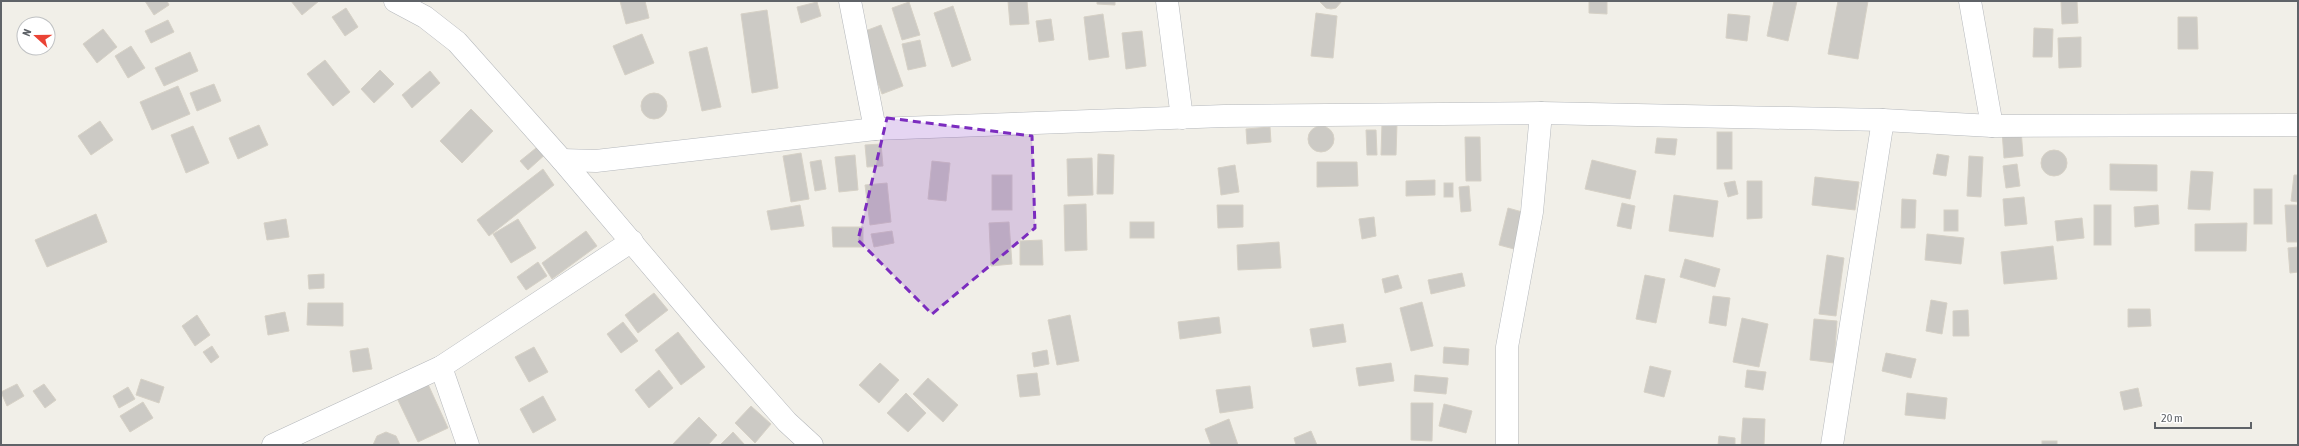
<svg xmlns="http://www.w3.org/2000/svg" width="2299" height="446" viewBox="0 0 2299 446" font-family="'Asap Condensed',sans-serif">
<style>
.building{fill:#cccac5;stroke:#d6d1c6}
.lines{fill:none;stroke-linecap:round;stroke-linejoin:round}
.street-casing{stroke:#b5b8bc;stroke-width:23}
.street{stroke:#fff;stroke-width:22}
.marked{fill:#7b2cbf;fill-opacity:0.2;stroke:#7b2cbf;stroke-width:3;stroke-dasharray:8 5;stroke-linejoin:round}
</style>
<rect width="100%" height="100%" fill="#f1efe8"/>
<g class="building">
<path d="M145,1H167L169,5L154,15Z"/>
<path d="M291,1H319L302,15Z"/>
<path d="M620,1H645L649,18L626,24Z"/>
<path d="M1008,1H1027L1029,24L1010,25Z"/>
<path d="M1097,1H1115V5L1097,4Z"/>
<path d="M1319,1H1342L1336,8L1331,9L1326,8Z"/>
<path d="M1589,1H1607V14L1589,13Z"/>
<path d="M1774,1H1797L1788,41L1767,36Z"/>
<path d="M1838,1H1868L1858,59L1828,54Z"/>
<path d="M2061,1H2077L2078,23L2062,24Z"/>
<path d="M817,2L821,16L801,23L797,7Z"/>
<path d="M909,2L920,35L902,40L892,8Z"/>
<path d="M953,6L971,60L952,67L934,13Z"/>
<path d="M346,8L358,27L345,36L332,17Z"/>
<path d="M767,10L778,88L752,93L741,14Z"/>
<path d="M1316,13L1337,16L1333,58L1311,56Z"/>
<path d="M1103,14L1109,57L1089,60L1084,17Z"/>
<path d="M1728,14L1750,16L1747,41L1726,38Z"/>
<path d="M2178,17H2197L2198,49H2178Z"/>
<path d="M1051,19L1054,40L1039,42L1036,21Z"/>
<path d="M168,20L174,32L151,43L145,31Z"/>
<path d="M881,25L903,86L882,94L860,33Z"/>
<path d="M2034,28L2053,29L2052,57H2033Z"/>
<path d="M103,29L117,47L97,63L83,44Z"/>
<path d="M1142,31L1146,66L1126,69L1122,33Z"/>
<path d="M642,34L654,63L625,75L613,46Z"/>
<path d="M2081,37V67L2059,68L2058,38Z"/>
<path d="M920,40L926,66L908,70L902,44Z"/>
<path d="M131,46L145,68L128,78L115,56Z"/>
<path d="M707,47L721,107L702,111L689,52Z"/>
<path d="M190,52L198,71L164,86L155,68Z"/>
<path d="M325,60L350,92L333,106L307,74Z"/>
<path d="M380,70L394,84L374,103L361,89Z"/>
<path d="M430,71L440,83L412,108L402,95Z"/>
<path d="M214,84L221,101L197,111L190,93Z"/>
<path d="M178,86L190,114L152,130L140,102Z"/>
<circle cx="654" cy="106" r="13"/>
<path d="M471,109L493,131L462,163L440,141Z"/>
<path d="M100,121L113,140L91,155L78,136Z"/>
<path d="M1382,123H1397L1396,155H1381Z"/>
<path d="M259,125L268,145L238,159L229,138Z"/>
<circle cx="1321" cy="139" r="13"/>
<path d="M193,126L209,163L186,173L171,135Z"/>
<path d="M1270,127L1271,142L1247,144L1246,129Z"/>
<path d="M2021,129L2023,156L2004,158L2002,131Z"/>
<path d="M1366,130H1376L1377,155H1367Z"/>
<rect x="1717" y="132" width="15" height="37"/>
<path d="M1465,137H1480L1481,181H1466Z"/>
<path d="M1657,138L1677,139L1675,155L1655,153Z"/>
<path d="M541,144L548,152L528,170L520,161Z"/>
<path d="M881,144L883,166L867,167L865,145Z"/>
<circle cx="2054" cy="163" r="13"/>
<path d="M801,153L809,199L791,202L783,156Z"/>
<path d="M1098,154L1114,155L1113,194H1097Z"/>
<path d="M1937,154L1949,156L1946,176L1933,174Z"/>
<path d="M855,155L858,190L839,192L835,157Z"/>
<path d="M1969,156L1983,157L1981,197L1967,196Z"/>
<path d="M1092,158L1093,195L1068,196L1067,159Z"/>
<path d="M821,160L826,189L815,191L810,162Z"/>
<path d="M1592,160L1636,171L1630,199L1585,189Z"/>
<path d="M932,161L950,163L946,201L928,199Z"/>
<path d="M1317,162H1357L1358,186L1317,187Z"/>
<path d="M2017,164L2020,186L2006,188L2003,166Z"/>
<path d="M2110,164L2157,165V191L2110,190Z"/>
<path d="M1235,165L1239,192L1221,195L1218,168Z"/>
<path d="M543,169L554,185L489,236L477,220Z"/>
<path d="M2191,171L2213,172L2210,210L2188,209Z"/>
<rect x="992" y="175" width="20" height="35"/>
<path d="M2294,175H2298V202L2291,201Z"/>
<path d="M1815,177L1859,182L1855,210L1812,205Z"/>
<path d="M1435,180V195L1406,196V181Z"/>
<path d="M1735,181L1738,194L1728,197L1724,183Z"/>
<path d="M1747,181H1762V218L1747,219Z"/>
<path d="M887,183L891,222L870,225L865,185Z"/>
<rect x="1444" y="183" width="9" height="14"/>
<path d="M1469,186L1471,211L1461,212L1459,187Z"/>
<rect x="2254" y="189" width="18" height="35"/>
<path d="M1674,195L1718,201L1713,237L1669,231Z"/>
<path d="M2024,197L2027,224L2005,226L2003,199Z"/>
<path d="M1902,199L1916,200L1915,228H1901Z"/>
<path d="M1622,203L1635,206L1631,229L1617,226Z"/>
<path d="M1086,204L1087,250L1065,251L1064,205Z"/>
<path d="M800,205L804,226L771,230L767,211Z"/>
<path d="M1217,205H1243V227L1218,228Z"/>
<rect x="2094" y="205" width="17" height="40"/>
<path d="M2158,205L2159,224L2135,227L2134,207Z"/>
<path d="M2285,205H2298V242H2287Z"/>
<path d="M1508,208L1526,213L1518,250L1499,245Z"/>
<rect x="1944" y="210" width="14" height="21"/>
<path d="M96,214L107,242L47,267L35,240Z"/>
<path d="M1374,217L1376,236L1362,239L1359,219Z"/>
<path d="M2082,218L2084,238L2057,241L2055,221Z"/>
<path d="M286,219L289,237L267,240L264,223Z"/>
<path d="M518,219L536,248L511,263L493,234Z"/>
<path d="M1009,222L1012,264L991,266L989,223Z"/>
<rect x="1130" y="222" width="24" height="16"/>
<path d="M2247,223L2246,251H2195V224Z"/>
<path d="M832,227H863V247H833Z"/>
<path d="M586,231L597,246L552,279L542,263Z"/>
<path d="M892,231L894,243L874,247L871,234Z"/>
<path d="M1927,234L1964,238L1961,264L1925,260Z"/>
<path d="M1042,240L1043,265H1020V241Z"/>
<path d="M1279,242L1281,268L1238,270L1237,245Z"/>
<path d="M2053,246L2057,279L2004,284L2001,252Z"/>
<path d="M2298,247V272L2290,273L2288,248Z"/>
<path d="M1827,255L1844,258L1836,316L1819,314Z"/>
<path d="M1685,259L1720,269L1715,287L1680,277Z"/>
<path d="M538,262L547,276L526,290L517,277Z"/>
<path d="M1462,273L1465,286L1431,294L1428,280Z"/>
<path d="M324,274V288L309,289L308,275Z"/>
<path d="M1398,275L1402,288L1385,293L1382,279Z"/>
<path d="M1645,275L1665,279L1656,323L1636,319Z"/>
<path d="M654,293L668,310L638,333L625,315Z"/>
<path d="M1713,296L1730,298L1726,326L1709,323Z"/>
<path d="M1931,300L1947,303L1942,334L1926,331Z"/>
<path d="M1422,302L1433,346L1411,351L1400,308Z"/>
<path d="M308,303H343V326L307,325Z"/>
<path d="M2128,309H2150L2151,326L2128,327Z"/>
<path d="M1968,310L1969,336H1953V311Z"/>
<path d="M285,312L289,331L268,335L265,316Z"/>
<path d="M197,315L210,335L195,346L182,326Z"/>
<path d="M1070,315L1079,361L1057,365L1048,320Z"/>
<path d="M1219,317L1221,333L1180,339L1178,322Z"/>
<path d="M1742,318L1768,324L1759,367L1733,362Z"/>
<path d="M1814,319L1837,321L1834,363L1810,360Z"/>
<path d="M623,322L638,341L621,353L607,334Z"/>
<path d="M1343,324L1346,342L1313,347L1310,329Z"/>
<path d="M678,332L705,367L681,385L655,350Z"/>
<path d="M212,346L219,357L211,363L203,352Z"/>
<path d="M534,347L548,372L529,382L515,357Z"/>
<path d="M1444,347L1469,349L1468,365L1443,363Z"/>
<path d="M368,348L372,369L353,372L350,351Z"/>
<path d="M1047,350L1049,364L1034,367L1032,353Z"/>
<path d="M1886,353L1916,359L1911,378L1882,371Z"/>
<path d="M880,363L899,380L879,403L859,385Z"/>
<path d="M1391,363L1394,381L1359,386L1356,368Z"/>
<path d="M1650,366L1671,371L1664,397L1644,392Z"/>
<path d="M659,370L673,388L649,408L635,390Z"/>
<path d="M1747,370L1766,372L1763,390L1745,387Z"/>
<path d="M1037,373L1040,395L1020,397L1017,375Z"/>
<path d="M1415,375L1448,378L1446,394L1414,391Z"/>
<path d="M928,378L958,405L943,422L913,394Z"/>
<path d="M141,379L164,387L159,403L136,395Z"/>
<path d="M427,382L448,428L418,442L396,396Z"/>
<path d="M17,384L24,396L7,406L1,392Z"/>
<path d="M44,384L56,400L45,408L33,391Z"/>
<path d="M1250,386L1253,408L1220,413L1216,390Z"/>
<path d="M128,387L135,399L119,408L113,396Z"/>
<path d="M2138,388L2142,406L2124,410L2120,392Z"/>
<path d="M906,393L926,413L908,432L887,413Z"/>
<path d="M1907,393L1947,398L1945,419L1905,415Z"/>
<path d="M543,396L556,420L533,433L520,409Z"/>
<path d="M143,402L153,418L130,432L120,416Z"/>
<path d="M1411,403H1433L1432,441L1411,440Z"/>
<path d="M1444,404L1472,411L1466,433L1439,426Z"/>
<path d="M751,406L771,424L755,443L735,423Z"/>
<path d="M699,417L717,435L708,445H672Z"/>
<path d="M1743,418L1765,419L1764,445H1741Z"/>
<path d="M1229,419L1238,445H1211L1205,429Z"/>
<path d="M1311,431L1317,445H1296L1294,438Z"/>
<path d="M386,432L396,436L400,445H373L377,436Z"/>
<path d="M733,432L745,445H720Z"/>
<path d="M1719,436L1735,438V445H1718Z"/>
<rect x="2042" y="441" width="15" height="4"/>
</g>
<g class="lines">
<g class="street-casing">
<g id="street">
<path d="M395,1L425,17L457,42L562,160L707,331L787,422L812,445"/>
<path d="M850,1L875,129"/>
<path d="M1167,1L1182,118"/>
<path d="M1970,1L1992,126"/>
<path d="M562,160L596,161L875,129L1224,116L1541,113L1883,120L1992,126L2298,125"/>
<path d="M441,367L468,445"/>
<path d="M273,445L441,367L632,241"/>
<path d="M1507,445V347L1532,212L1541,113"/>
<path d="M1832,445L1883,120"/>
</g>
</g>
<use href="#street" class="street"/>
</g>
<path class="marked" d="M887,118L1032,136L1035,228L932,314L858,240Z"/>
<rect width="2299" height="446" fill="none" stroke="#5f6368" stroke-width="4"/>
<g transform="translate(36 36) rotate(291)"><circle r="19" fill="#ffffff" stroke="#bfc1c3"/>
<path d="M0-3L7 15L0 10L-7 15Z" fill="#ea4335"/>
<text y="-6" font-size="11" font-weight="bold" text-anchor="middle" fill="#5f6368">N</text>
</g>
<path d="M2155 422v6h96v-6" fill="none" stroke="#5f6368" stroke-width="2"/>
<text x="2161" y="422" font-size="12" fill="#5f6368" stroke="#ffffff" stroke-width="3" paint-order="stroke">20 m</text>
</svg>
